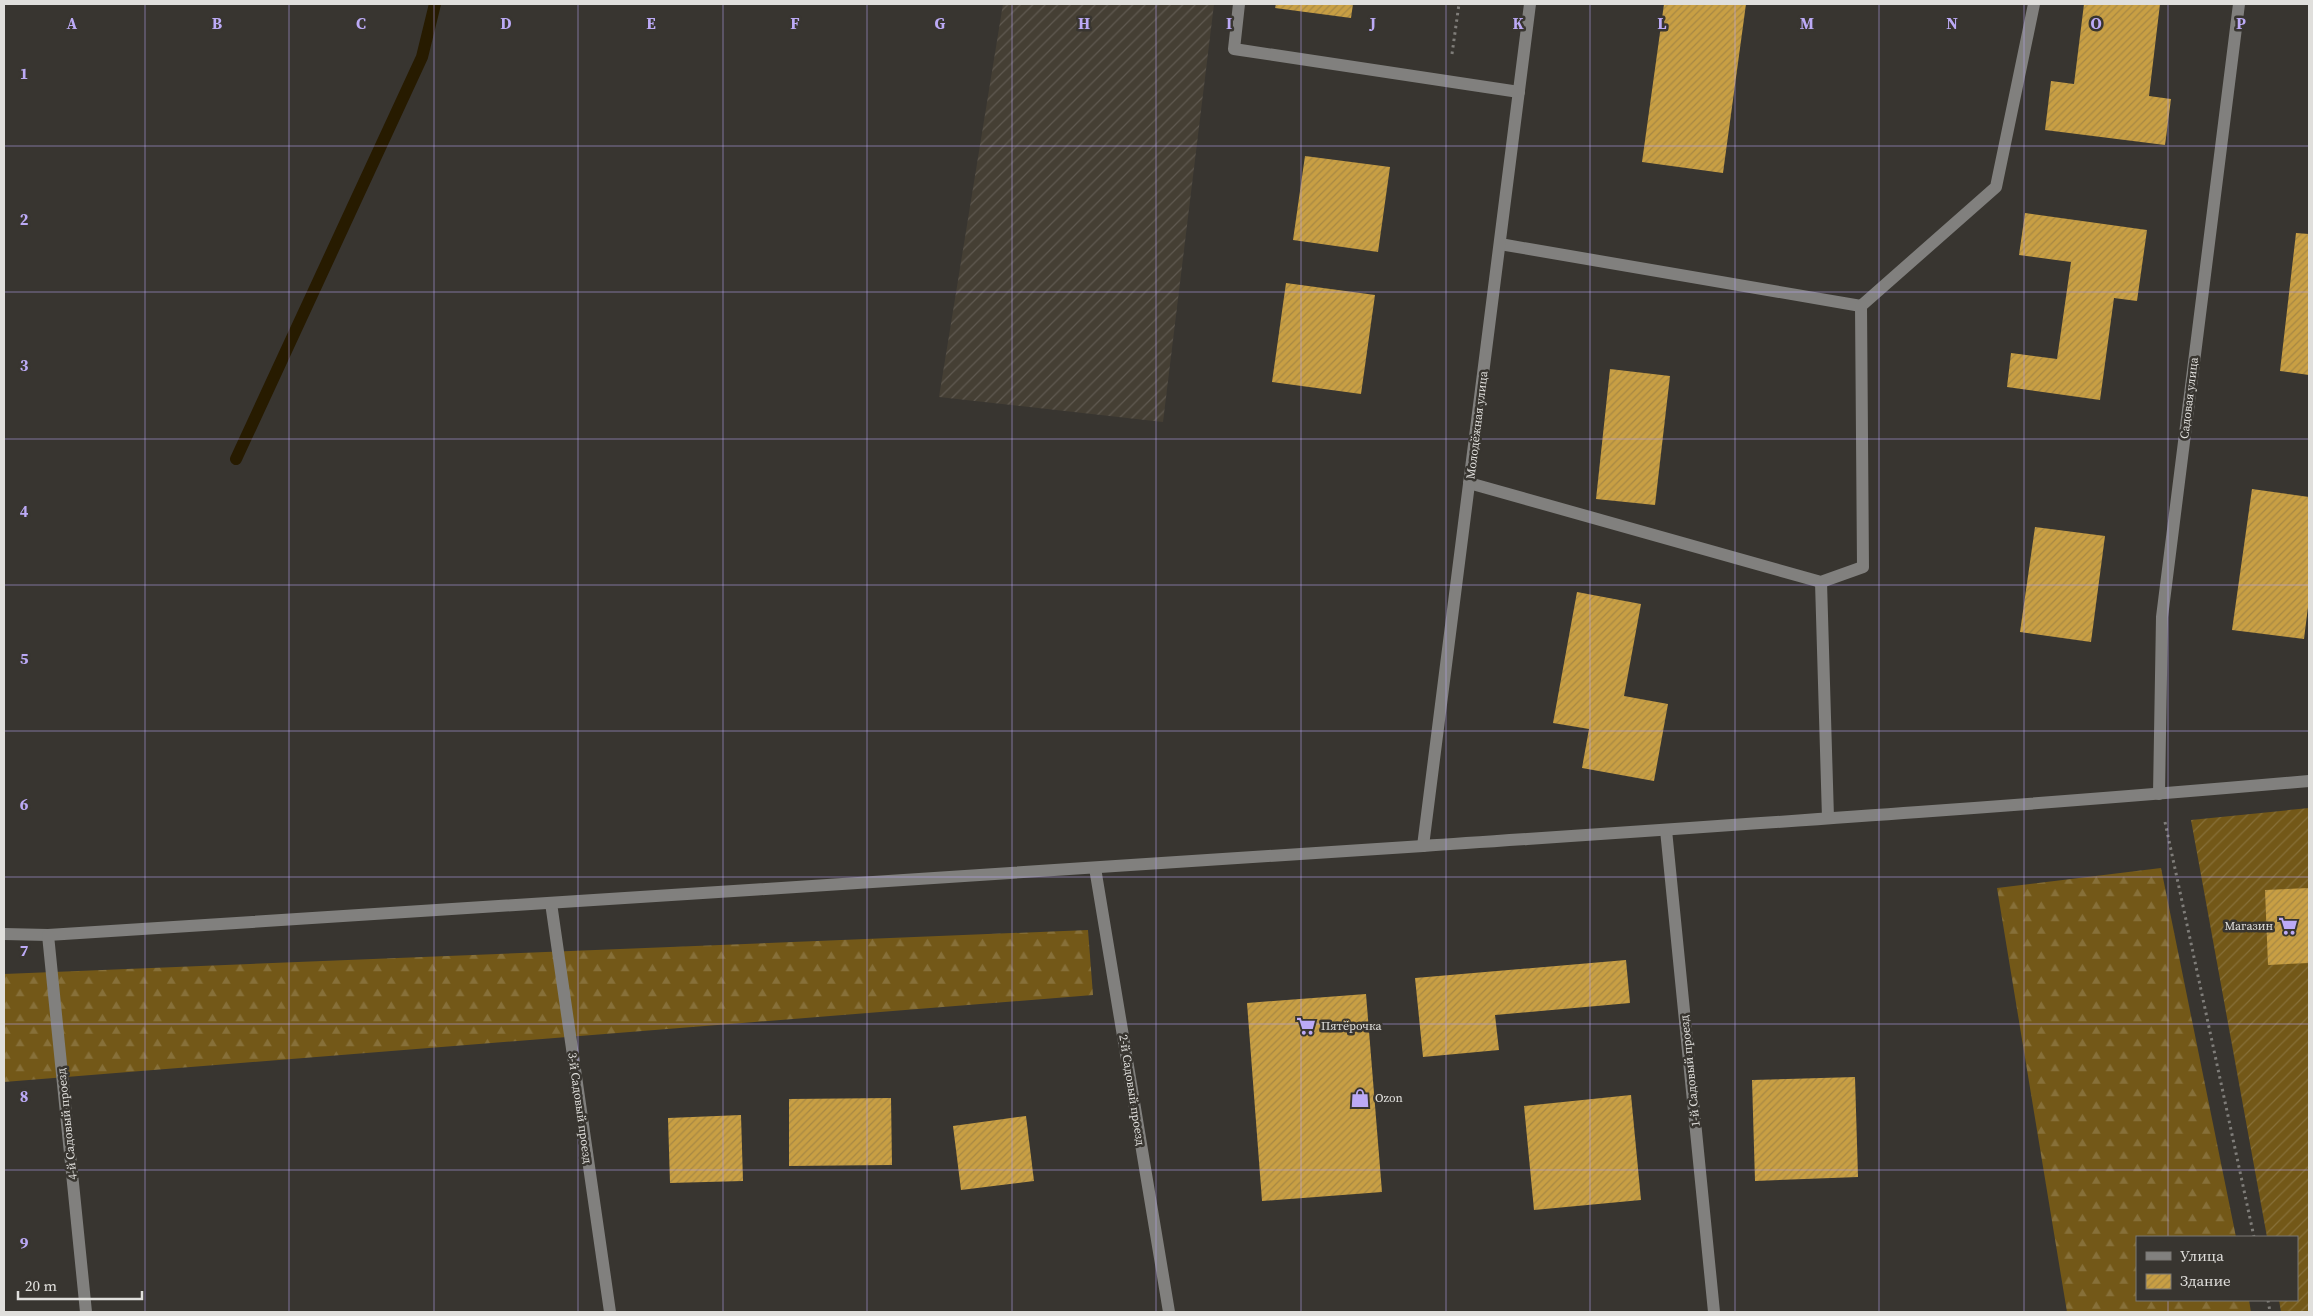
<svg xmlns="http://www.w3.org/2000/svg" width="2313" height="1316" viewBox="0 0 2313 1316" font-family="'Source Serif 4',serif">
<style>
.industrial{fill:url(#industrial-furrows)}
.forest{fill:url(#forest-firs)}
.garden{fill:url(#garden-furrows)}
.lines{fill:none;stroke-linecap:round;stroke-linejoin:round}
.stream{stroke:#271b00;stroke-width:12}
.building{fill:url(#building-hatch)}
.path{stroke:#7f7d79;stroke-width:3;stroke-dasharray:2.5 4;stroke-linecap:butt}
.minor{stroke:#81807e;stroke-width:12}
.grid{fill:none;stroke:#bcaaf6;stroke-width:1;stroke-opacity:0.55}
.labels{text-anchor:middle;stroke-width:5;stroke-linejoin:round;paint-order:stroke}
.street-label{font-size:12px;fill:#e0dfdc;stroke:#383530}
.poi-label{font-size:12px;fill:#e0dfdc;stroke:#383530;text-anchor:start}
.grid-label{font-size:16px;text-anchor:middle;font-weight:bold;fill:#bcaaf6;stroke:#383530;stroke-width:5;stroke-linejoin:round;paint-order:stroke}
</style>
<defs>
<pattern id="industrial-furrows" width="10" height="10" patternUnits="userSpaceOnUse" patternTransform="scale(1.25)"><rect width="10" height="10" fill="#453f34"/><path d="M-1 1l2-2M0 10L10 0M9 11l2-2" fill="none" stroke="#605a51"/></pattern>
<pattern id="forest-firs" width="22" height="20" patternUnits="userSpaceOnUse" patternTransform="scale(1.25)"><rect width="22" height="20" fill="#735818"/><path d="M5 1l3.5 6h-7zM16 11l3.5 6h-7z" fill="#877039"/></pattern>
<pattern id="garden-furrows" width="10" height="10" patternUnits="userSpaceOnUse" patternTransform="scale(1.25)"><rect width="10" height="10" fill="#735818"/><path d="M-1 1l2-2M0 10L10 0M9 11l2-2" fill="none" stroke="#877039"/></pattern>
<pattern id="building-hatch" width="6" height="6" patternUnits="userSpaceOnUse" patternTransform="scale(1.25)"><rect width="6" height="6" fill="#c89f44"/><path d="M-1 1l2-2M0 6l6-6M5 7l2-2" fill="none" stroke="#a78844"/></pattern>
</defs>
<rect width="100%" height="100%" fill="#383530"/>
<path class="industrial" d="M1003,4H1214L1163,422L939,397Z"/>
<g class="forest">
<path d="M2161,868L2236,1237H2137V1300H2249L2251,1312H2067L1997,888Z"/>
<path d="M1088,930L1093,995L4,1082V974Z"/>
</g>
<path class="garden" d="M2309,808V1312H2281L2279,1300H2297V1237H2267L2191,820Z"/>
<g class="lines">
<path class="stream" d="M236,459L422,57L435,4"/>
</g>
<g class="building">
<path d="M1276,4H1353L1351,18L1275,8Z"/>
<path d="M1664,4H1746L1723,173L1642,162Z"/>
<path d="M2084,4H2160L2149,96L2171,99L2165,145L2045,130L2051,81L2074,84Z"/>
<path d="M1305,156L1390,167L1378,252L1293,240Z"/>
<path d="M2025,213L2147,230L2137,301L2114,298L2100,400L2007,387L2011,353L2057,359L2071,262L2019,255Z"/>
<path d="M2296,233L2309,234V375L2280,371Z"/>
<path d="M1286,283L1375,295L1361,394L1272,382Z"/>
<path d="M1610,369L1670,376L1655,505L1596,499Z"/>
<path d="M2252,489L2309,497V599L2304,639L2232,630Z"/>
<path d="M2035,527L2105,536L2091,642L2020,632Z"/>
<path d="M1577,592L1641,604L1624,696L1668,704L1654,781L1582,768L1589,729L1553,723Z"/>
<path d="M2309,888V963L2268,965L2265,890Z"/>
<path d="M1626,960L1630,1003L1495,1015L1499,1050L1423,1057L1415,978Z"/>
<path d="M1366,994L1382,1192L1262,1201L1247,1003Z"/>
<path d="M1855,1077L1858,1177L1755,1181L1752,1080Z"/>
<path d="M1631,1095L1641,1200L1534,1210L1524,1106Z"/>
<path d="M891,1098L892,1165L789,1166V1099Z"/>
<path d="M741,1115L743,1181L670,1183L668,1118Z"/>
<path d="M1026,1116L1034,1181L961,1190L953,1126Z"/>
</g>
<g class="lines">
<g class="path">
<path d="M1452,54L1459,4"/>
<path d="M2165,822L2254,1237"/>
<path d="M2268,1300L2270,1312"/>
</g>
<g class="minor">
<path d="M1239,4L1234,49L1519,92"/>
<path d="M1500,244L1861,306L1996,187L2034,4"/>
<path d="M1469,483L1821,582L1863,567L1861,306"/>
<path d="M1821,582L1828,818"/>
<path d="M2159,794L2162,617L2239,4"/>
<path d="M1666,830L1714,1312"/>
<path d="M1423,846L1530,4"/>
<path d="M1095,868L1169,1312"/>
<path d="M551,903L610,1312"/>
<path d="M4,934L48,935C506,906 965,876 1423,846C1719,826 2014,807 2309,781"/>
<path d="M48,935L86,1312"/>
</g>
</g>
<path class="grid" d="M145,4V1312M289,4V1312M434,4V1312M578,4V1312M723,4V1312M867,4V1312M1012,4V1312M1156,4V1312M1301,4V1312M1446,4V1312M1590,4V1312M1735,4V1312M1879,4V1312M2024,4V1312M2168,4V1237M4,146H2309M4,292H2309M4,439H2309M4,585H2309M4,731H2309M4,877H2309M4,1024H2309M4,1170H2309M2168,1300V1312"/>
<defs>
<g id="supermarket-bare" transform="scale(1.5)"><path d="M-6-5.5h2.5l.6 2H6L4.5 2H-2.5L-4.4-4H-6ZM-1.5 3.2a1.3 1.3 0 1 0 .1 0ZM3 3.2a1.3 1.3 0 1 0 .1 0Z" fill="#bcaaf6" stroke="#383530" stroke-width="2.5" paint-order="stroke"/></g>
<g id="shop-bare" transform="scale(1.5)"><path d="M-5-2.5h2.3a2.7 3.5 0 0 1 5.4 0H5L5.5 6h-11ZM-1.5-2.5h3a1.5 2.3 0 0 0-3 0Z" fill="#bcaaf6" stroke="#383530" stroke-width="2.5" paint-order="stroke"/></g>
</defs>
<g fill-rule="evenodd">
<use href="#supermarket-bare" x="2288" y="926"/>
<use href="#supermarket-bare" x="1306" y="1026"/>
<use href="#shop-bare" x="1360" y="1098"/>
</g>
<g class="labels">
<g class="street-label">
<text transform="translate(2189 398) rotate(-83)" y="4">Садовая улица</text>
<text transform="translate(1477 425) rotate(-83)" y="4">Молодёжная улица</text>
<text transform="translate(1690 1071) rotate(-96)" y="4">1-й Садовый проезд</text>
<text transform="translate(1132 1090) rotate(81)" y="4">2-й Садовый проезд</text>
<text transform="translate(580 1108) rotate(82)" y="4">3-й Садовый проезд</text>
<text transform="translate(67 1124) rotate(-96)" y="4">4-й Садовый проезд</text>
</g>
<g class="poi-label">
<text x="2273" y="930" text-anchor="end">Магазин</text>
<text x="1321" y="1030">Пятёрочка</text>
<text x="1375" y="1102">Ozon</text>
</g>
</g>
<g class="grid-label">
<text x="72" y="29">A</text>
<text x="217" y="29">B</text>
<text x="361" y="29">C</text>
<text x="506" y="29">D</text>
<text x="651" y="29">E</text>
<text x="795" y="29">F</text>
<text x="940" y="29">G</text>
<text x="1084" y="29">H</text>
<text x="1229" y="29">I</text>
<text x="1373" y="29">J</text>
<text x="1518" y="29">K</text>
<text x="1662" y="29">L</text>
<text x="1807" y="29">M</text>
<text x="1952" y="29">N</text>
<text x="2096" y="29">O</text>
<text x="2241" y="29">P</text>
<text x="24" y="79">1</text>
<text x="24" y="225">2</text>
<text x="24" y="371">3</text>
<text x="24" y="517">4</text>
<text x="24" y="664">5</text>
<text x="24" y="810">6</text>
<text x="24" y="956">7</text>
<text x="24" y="1102">8</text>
<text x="24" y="1249">9</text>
</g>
<rect width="2313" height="1316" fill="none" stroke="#e0dfdc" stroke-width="10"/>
<rect x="2136" y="1236" width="162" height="65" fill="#383530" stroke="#7b7975"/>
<rect x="2146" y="1252" width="25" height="8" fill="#81807e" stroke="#7b7975"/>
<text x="2180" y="1261" font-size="15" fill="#e0dfdc">Улица</text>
<rect x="2146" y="1274" width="25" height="15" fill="url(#building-hatch)" stroke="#7b7975"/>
<text x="2180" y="1286" font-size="15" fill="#e0dfdc">Здание</text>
<path d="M18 1291v8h124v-8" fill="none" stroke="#e0dfdc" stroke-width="2.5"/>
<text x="25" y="1291" font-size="15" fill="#e0dfdc" stroke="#383530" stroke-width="4" paint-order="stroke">20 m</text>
</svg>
